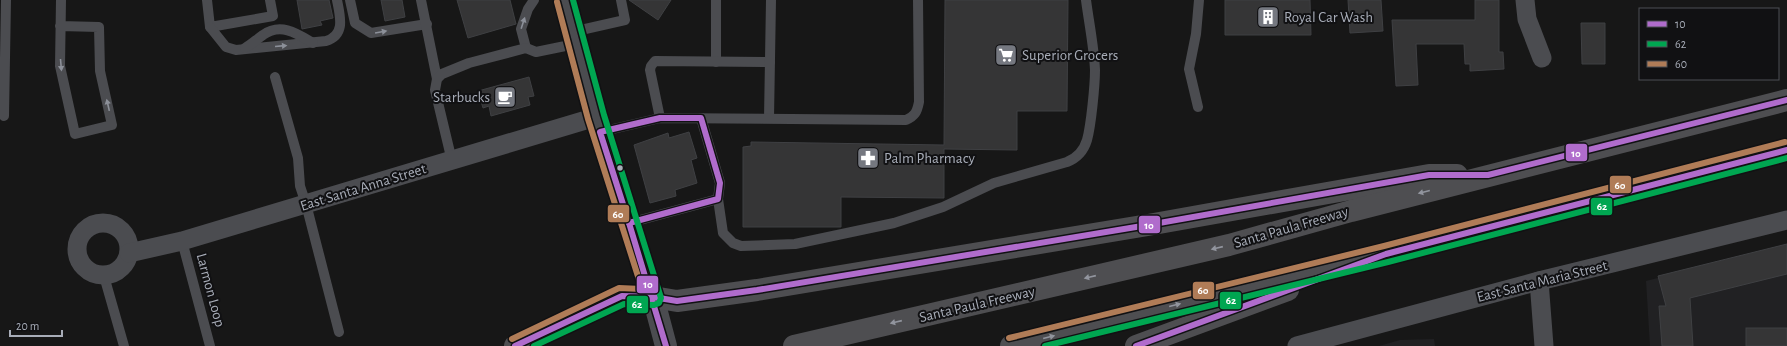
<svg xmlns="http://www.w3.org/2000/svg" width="1787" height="346" viewBox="0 0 1787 346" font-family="'Alegreya Sans',sans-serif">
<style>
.built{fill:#212123}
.building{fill:#353536;stroke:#3f4043}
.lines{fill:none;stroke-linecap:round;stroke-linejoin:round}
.service{stroke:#4b4c50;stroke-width:10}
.minor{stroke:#4b4c50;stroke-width:19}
.tertiary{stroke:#4b4c50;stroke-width:22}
.motorway{stroke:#4e4e51;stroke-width:22}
.bus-1-casing{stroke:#111113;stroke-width:9}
.bus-2-casing{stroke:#111113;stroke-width:9}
.bus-3-casing{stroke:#111113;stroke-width:9}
.bus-1{stroke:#b06ccc;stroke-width:6}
.bus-2{stroke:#00a651;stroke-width:6}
.bus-3{stroke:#b07c57;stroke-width:6}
.oneway{fill:#8c9099}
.oneway2{fill:#92959e}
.bus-dot{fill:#a8adb8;stroke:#111113;stroke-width:1.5}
.labels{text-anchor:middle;stroke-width:4;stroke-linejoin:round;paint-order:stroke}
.poi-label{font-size:15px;fill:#a8adb8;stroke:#111113;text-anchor:start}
.street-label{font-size:15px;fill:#a8adb8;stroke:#111113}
.line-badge{stroke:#111113;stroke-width:1.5}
.badge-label{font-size:11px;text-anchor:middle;font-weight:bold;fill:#fff}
</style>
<rect width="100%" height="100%" fill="#171717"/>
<g class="built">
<path d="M1787,245V346H1650L1646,281Z"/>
<path d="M1434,339L1435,346H1379L1400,340Z"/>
</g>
<g class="building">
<path d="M297,0H329L333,18L320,21L322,25L302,29Z"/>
<path d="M381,0H402L405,17L385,21Z"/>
<path d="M457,0H510L516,24L468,38Z"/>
<path d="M629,0H671L658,20Z"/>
<path d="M945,0H1068L1067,111H1017V150L944,149V198L841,197V227H743V147L751,146V142L944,145Z"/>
<path d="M1225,0H1310L1311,35H1225Z"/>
<path d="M1348,0H1381L1383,31L1350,33Z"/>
<path d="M1475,0H1499V52H1503L1504,69L1470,71V64H1465L1464,44H1416L1418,85L1396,86L1392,20H1475Z"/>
<path d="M1581,23H1605V64H1582Z"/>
<path d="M529,77L534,96L528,97L530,105L491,116L489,106L483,108L478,91Z"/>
<path d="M689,132L697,158L691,160L697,183L675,190L676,196L650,203L634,145L668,133L669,138Z"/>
<path d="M1787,244V274L1690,298L1693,346H1662L1659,306H1666L1658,276Z"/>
<rect x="1746" y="328" width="41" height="18"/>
</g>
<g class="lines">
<g class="service">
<path d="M207,0L210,27L273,16L270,0"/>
<path d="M350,0L355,23L371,33L427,24"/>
<path d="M421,0L437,79"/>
<path d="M716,0V62"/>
<path d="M60,26L99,27L100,71L112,125L75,134L60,66L61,0"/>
<path d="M210,27L226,47L236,50L326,41C346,35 340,16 337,0"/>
<path d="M572,32L625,20L621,0"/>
<path d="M245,48C252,44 257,39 263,35C281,22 298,34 313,43"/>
<path d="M526,48L521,29L528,9L534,0"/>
<path d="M275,77L298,158L300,186L306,204L339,332"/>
<path d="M1198,107L1189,69L1196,34L1199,0"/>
<path d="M4,116L6,0"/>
<path d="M660,118L650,70L651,66L655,61L770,62"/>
<path d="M701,118L720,183L718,199L723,233L733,243L741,246L795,244L894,223L943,207L994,183L1067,162C1077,158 1084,150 1087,140C1091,126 1095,85 1095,70C1094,47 1089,23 1086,0"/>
<path d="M769,118L771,0"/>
<path d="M600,132L660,118L906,120C915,116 917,112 919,102L918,0"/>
<path d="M452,161L435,90L437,79L442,74L469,63L526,48L536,52L575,44"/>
<path d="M629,223L718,199"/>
<path d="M182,241L210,346"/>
<path d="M104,276L124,346"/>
</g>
<g class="minor">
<path d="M565,0L596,117L653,297"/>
<path d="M1525,0L1527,19L1542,58"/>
<circle cx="103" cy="249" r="26"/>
<path d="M129,253L182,241L596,117"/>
<path d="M1539,281L1544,346"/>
<path d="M1297,346L1539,281L1787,220"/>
</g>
<path class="tertiary" d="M653,297L666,346"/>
<g class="motorway">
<path d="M515,346L622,296L653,297L677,301L757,290L1148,225L1429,175H1457"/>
<path d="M794,346L1229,245L1351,211L1787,100"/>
<path d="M1011,346L1386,254L1787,150"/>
<path d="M1136,346L1288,290"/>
</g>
<g class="bus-1-casing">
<g id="bus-1">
<path d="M660,118H701L720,183L718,199L629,223L600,132Z"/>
<path d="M629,223L666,346"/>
<path d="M515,346L622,296L653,297L677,301L757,290L1148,225L1429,175H1488L1787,100"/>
<path d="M1136,346L1386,254L1787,150"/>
</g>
</g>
<g class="bus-2-casing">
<g id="bus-2">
<path d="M534,346L624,304L654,305L659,303L661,298L604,115L573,0"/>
<path d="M1045,346L1388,262L1787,158"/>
</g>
</g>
<g class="bus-3-casing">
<g id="bus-3">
<path d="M1009,338L1384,246L1785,142"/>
<path d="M512,339L619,288L642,289L588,119L557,2"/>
</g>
</g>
<use href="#bus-1" class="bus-1"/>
<use href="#bus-2" class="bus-2"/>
<use href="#bus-3" class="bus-3"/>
</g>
<defs><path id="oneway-solid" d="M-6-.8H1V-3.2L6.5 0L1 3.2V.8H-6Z"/></defs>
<g class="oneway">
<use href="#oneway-solid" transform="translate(523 23) rotate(-72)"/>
<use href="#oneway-solid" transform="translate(381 32) rotate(-10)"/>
<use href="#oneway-solid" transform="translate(281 46) rotate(-5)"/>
<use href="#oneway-solid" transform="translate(61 65) rotate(85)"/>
<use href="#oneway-solid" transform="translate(108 105) rotate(-103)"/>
</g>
<g class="oneway2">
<use href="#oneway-solid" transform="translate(1424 192) rotate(166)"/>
<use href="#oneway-solid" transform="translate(1217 248) rotate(167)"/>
<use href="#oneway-solid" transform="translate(1090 277) rotate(167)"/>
<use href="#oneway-solid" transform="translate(1175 305) rotate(-14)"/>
<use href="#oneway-solid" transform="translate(896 322) rotate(167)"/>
<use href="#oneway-solid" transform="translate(1049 337) rotate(-14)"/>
</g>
<defs>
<g id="building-square" transform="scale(1.15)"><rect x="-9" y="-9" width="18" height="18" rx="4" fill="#757880" stroke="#111113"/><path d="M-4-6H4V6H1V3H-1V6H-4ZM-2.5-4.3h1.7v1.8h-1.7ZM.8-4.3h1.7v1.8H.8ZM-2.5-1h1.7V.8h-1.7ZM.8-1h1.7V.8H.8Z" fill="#fff"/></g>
<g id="supermarket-square" transform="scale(1.15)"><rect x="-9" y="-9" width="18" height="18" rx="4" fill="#757880" stroke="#111113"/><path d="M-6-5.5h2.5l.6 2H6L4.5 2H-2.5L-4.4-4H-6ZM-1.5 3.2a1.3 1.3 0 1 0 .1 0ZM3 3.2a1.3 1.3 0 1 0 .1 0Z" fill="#fff"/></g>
<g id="cafe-square" transform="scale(1.15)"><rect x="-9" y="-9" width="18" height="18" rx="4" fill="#757880" stroke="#111113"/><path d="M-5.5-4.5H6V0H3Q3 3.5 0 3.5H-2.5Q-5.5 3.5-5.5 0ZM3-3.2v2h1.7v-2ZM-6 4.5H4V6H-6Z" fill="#fff"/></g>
<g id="pharmacy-square" transform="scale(1.15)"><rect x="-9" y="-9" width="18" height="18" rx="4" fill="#757880" stroke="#111113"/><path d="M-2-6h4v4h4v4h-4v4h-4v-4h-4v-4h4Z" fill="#fff"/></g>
</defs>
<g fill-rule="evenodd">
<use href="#building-square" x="1268" y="17"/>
<use href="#supermarket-square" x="1006" y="55"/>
<use href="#cafe-square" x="505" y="97"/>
<use href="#pharmacy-square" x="868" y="158"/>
</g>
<circle class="bus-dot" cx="620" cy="168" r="3.5"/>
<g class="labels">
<g class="poi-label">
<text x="1284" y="22">Royal Car Wash</text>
<text x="1022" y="60">Superior Grocers</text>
<text x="490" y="102" text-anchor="end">Starbucks</text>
<text x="884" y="163">Palm Pharmacy</text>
</g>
<g class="street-label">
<text transform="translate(363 187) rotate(-17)" y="5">East Santa Anna Street</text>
<text transform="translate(1291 227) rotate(-16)" y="5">Santa Paula Freeway</text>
<text transform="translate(1542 281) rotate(-14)" y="5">East Santa Maria Street</text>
<text transform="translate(211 290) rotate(75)" y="5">Larmon Loop</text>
<text transform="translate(977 304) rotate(-13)" y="5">Santa Paula Freeway</text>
</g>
</g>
<g class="line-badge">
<rect x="1565" y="143" width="23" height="19" rx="4" fill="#b06ccc"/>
<rect x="1609" y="175" width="23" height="19" rx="4" fill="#b07c57"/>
<rect x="1590" y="197" width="23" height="19" rx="4" fill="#00a651"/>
<rect x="607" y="204" width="23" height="19" rx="4" fill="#b07c57"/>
<rect x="1138" y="215" width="23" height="19" rx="4" fill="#b06ccc"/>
<rect x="636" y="275" width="23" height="19" rx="4" fill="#b06ccc"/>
<rect x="1192" y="281" width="23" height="19" rx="4" fill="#b07c57"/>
<rect x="1219" y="291" width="23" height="19" rx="4" fill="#00a651"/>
<rect x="626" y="295" width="23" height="19" rx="4" fill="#00a651"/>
</g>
<g class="badge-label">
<text x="1576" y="157">10</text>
<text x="1620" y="189">60</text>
<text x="1602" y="210">62</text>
<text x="618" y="218">60</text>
<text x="1149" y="229">10</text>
<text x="648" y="288">10</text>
<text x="1203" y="294">60</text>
<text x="1231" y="304">62</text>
<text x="637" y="308">62</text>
</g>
<rect x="1639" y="8" width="140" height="72" fill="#111113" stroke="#4d4f55"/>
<rect x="1647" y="21" width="20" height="6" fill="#b06ccc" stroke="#4d4f55"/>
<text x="1675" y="28" font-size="12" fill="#a8adb8">10</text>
<rect x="1647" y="41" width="20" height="6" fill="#00a651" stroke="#4d4f55"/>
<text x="1675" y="48" font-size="12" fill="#a8adb8">62</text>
<rect x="1647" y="61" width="20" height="6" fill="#b07c57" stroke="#4d4f55"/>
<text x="1675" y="68" font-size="12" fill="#a8adb8">60</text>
<path d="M10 330v6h52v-6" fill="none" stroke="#a8adb8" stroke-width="2"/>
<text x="16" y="330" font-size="12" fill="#a8adb8" stroke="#111113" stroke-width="3" paint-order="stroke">20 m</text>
</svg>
